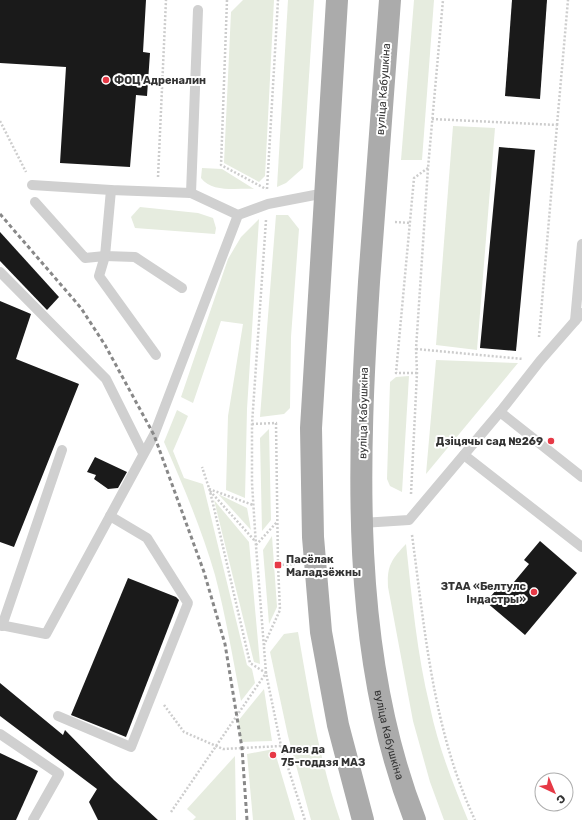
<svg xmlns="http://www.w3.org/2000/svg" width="582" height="820" viewBox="0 0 582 820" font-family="Rubik,sans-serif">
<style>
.green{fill:#e6ecdf}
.building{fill:#1a1a1a}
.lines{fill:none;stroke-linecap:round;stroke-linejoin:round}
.path{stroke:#cdcdcd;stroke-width:2.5;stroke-dasharray:2 2;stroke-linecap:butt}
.service{stroke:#d0d0d0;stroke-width:10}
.primary{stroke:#ababab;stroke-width:22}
.rail{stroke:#888;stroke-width:3;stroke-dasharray:4 3;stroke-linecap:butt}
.poi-dot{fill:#e63946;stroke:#fff;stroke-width:1.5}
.labels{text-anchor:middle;stroke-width:4;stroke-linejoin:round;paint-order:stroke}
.poi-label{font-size:11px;font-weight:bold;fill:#333;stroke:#fff;text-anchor:start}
.street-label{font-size:11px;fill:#333;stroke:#fff}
</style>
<rect width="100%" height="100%" fill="#fff"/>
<g class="green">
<path d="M243,0H274L265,176L259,182L224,163L231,12Z"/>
<path d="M288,0H314L303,168L286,183L277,187Z"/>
<path d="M414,0H434L422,160H401Z"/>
<path d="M453,126L495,128L477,350L436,345Z"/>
<path d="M202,168L222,169L254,189C237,188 212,193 201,178Z"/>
<path d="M140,207L198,213L213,218L216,228L215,234L135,228L131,217Z"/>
<path d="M276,215H288L299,229L291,337L290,408L284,414L260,417Z"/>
<path d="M259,219L247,409L245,498L226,490L228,416L243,324L221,321L193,403L181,397L228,259L241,237Z"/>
<path d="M436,360L518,363L426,474Z"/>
<path d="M409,376L402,492L390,486L387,479L390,382L396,377Z"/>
<path d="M177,410L188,416L173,451L184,478L203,484L247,665L252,669L255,683L241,701C233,659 226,617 215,575C202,530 183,485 164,442Z"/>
<path d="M269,429L271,520L262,531L260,438Z"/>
<path d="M218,494L247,508L251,530Z"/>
<path d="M214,500L249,542L260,664L254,662Z"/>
<path d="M272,536L277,607L269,624L263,550Z"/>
<path d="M406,544C412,599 417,654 430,707C438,746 453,784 468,820H444L430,782L413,721L388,587C387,566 391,560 406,544Z"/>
<path d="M298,632C309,695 319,759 340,820H311L288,736L270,652L284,634Z"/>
<path d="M264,689L272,741L241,742L238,721Z"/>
<path d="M274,749L295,820H253L247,754Z"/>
<path d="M235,756L236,820H193L196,817L187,809Z"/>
</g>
<g class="building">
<path d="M0,0H146L143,52L150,53L147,96L136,95L130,167L60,163L66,67L0,63Z"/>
<path d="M512,0H547L540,99L505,96Z"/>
<path d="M499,147L535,150L516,351L480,348Z"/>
<path d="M0,232L59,297L47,310L0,261Z"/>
<path d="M0,301L31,314L16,359L79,384L14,547L0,542Z"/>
<path d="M95,457L127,472L118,488L108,489L94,479L96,475L87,472Z"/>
<path d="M540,541L577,573L525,635L486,602L502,583L509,588L529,564L524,560Z"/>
<path d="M128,578L176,597L179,600L126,737L71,715Z"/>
<path d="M0,683L63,735L65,730L114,780L158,820H98L89,802L97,789L0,716Z"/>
<path d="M0,753L38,771L16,820H0Z"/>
</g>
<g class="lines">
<g class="path">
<path d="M227,0L221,165L266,189"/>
<path d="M432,119L557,125L539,337"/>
<path d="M0,121L26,172"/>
<path d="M557,125L568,0"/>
<path d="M158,177L166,0"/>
<path d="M267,189L278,0"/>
<path d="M266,220L252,424V483L256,546L266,673L281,746L305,820"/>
<path d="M395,222L411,223"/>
<path d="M416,349L523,359"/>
<path d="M417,373H396L414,178L428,168"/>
<path d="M252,424L276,423L278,565L280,610L264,645"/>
<path d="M209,489L253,505"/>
<path d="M210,491L255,541"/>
<path d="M411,494L417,373L416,349L428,168L443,0"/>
<path d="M412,535C425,631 433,731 475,820"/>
<path d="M256,545L277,522"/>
<path d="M278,565L295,564"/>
<path d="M164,705L184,732L223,749L281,746"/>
<path d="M171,812L266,673L250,663L210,491L202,467"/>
</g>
<g class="service">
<path d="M32,185L111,190L191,193L238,215L268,204L325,193"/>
<path d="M111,190L105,256L135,257L182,288"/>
<path d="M191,193L198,10"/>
<path d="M35,202L85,258L105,256L99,276L156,355"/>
<path d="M0,272L106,379L143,453"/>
<path d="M575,321L582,244"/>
<path d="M500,412L582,477"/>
<path d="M464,455L582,547"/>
<path d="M362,523L409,520L500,412L540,361L582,313"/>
<path d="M0,625L46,634L154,435L238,215"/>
<path d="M2,626L62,450"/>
<path d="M58,716L131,747L188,603L147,538L110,516"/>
<path d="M0,734L59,774L33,820"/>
</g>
<g class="primary">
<path d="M337,0L311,428L313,537L321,632L338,725L363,820"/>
<path id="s1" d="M390,0C383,94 376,188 369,282C358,458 349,653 415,820"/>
</g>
<path class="rail" d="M0,214L81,308L105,345L154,435L204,572L225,644L242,748L247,820"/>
</g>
<g class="poi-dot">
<circle cx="106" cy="80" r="4"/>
<circle cx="551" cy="441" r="4"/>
<rect x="274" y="561" width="8" height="8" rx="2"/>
<circle cx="534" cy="592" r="4"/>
<circle cx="273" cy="755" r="4"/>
</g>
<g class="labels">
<g class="poi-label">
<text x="114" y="84">ФОЦ Адреналин</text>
<text x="543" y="445" text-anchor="end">Дзіцячы сад №269</text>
<text x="286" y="563">Пасёлак<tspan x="286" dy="13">Маладзёжны</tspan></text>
<text x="526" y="590" text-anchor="end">ЗТАА «Белтулс<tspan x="526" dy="13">Iндастры»</tspan></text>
<text x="281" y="753">Алея да<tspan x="281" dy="13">75-годдзя МАЗ</tspan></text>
</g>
<g class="street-label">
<text transform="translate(383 89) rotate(-86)" y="4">вуліца Кабушкіна</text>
<text transform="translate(363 413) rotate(-89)" y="4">вуліца Кабушкіна</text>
<text dy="4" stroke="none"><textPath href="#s1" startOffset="738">вуліца Кабушкіна</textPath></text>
</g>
</g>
<g transform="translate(554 792) rotate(136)"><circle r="19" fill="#ffffff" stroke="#adadad"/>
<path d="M0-3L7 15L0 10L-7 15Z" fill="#e63946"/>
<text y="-6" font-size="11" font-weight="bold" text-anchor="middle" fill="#333333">С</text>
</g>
</svg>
